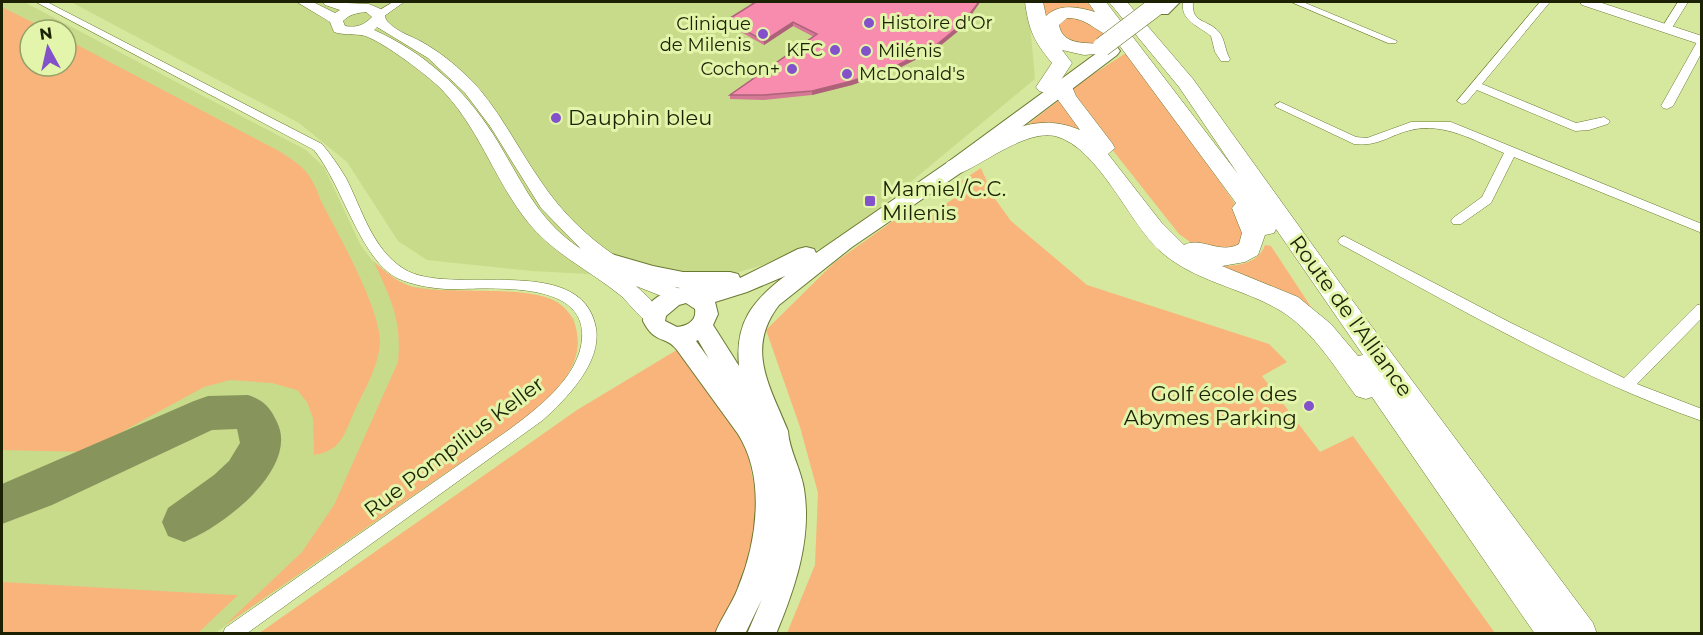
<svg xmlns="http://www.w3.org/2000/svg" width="1703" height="635" viewBox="0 0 1703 635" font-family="Montserrat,sans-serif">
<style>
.built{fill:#c8db8a;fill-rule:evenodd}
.green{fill:#f9b47c}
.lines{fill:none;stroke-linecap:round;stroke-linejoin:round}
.taxiway{fill:#87945c;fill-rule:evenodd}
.street-casing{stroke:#6a7931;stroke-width:1}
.secondary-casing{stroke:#6a7931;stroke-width:1}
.primary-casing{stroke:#6a7931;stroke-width:2}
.highway-casing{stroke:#6a7931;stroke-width:1}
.street{fill:#fff;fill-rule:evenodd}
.secondary{fill:#fff;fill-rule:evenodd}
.primary{fill:#fff;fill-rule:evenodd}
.highway{fill:#fff;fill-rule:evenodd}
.primary-bridge-casing{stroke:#6a7931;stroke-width:20;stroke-linecap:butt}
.primary-bridge{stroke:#fff;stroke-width:19}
.wall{fill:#d47896}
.shaded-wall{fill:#ad627a}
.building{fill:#f78caf;stroke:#ad627a;stroke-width:1.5}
.poi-dot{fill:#8351c9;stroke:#e2f5aa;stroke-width:2}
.labels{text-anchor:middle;stroke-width:6;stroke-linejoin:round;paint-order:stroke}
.far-poi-label{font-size:18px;fill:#1c2104;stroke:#e2f5aa;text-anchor:start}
.poi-label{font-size:21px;fill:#1c2104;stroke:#e2f5aa;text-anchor:start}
.street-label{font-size:21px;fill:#1c2104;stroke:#e2f5aa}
</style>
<rect width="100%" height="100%" fill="#d5e89d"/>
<g class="built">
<path d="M2,2H24L306,150L324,167L360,244L371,259L395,279L411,286L440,290L516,293L542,296L558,302L574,319L578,343L574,364L540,408L215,633H2ZM30,30H66V66H30Z"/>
<path d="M71,2H1028L1035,79L836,244L721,277L681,279L532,271L427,260L398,241L347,162L299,123Z"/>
</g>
<g class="green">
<path d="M1043,2H1087L1101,17L1043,19Z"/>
<path d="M2,7L48,30H30V66H66V39L277,150C302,165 311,172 321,201C337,232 382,311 380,344C378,368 364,390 354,412C344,435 341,451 314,455L313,418L307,402L297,390L272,383L230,380L204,387L85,452L2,450Z"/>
<path d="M1066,17H1075L1110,35L1090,48L1062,38C1059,29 1057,24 1066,17Z"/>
<path d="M1126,53L1175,116L1246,220L1240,250L1193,244L1179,234L1077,105L1070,89Z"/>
<path d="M1062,98L1084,133C1065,122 1044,119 1023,128Z"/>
<path d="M981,168L993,196L1011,221L1087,285L1269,344L1287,362L1262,376L1320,452L1353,436L1495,633H787L815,565L818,493L800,427L766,330L834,263L893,221L931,214L956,197L952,187Z"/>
<path d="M1265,245L1271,246L1317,316L1204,264C1225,267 1256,269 1265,245Z"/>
<path d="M374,262C386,272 398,283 413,287C449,295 531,284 558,303C569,310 575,320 577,333C582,364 560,386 540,408L225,625L302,552L334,505L398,362C402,319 391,300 374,262Z"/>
<path d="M680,348L745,441L758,505L753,557L729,617L715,633L258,634L577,410Z"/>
<path d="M2,582L232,595H238L198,633H2Z"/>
</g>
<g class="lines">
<path class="taxiway" d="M248,395C263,400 270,407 277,422C300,469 221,528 184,542L168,536L162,522L168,508L214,475L229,461L240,443L237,429L212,430L52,505L2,524V484L194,401L208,396Z"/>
<g class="street-casing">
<g id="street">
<path d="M36,2H47L322,144C331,155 339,166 346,178C362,209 372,249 404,269C450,298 582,250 596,328C602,363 566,399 543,420L246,634H223L225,628L510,429C538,408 579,377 582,339C587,277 484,290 446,289C430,288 412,285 397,278C360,259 342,184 314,150Z"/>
<path d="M393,2H404L383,17H375V13Z"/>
<path d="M1183,2H1193C1191,24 1208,19 1219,32C1225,39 1225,51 1230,59L1229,61H1221L1215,52L1211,36C1199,26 1180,21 1183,2Z"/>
<path d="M1291,2H1303L1397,41L1396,43H1388Z"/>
<path d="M1540,2H1550L1482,84L1576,123L1604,117L1610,121L1608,124L1589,130L1575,131L1477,90L1466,103L1462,104L1457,101Z"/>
<path d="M1678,2H1688L1670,31H1662L1661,29Z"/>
<path d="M1702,39V52L1673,106L1667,109L1663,108L1661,106L1697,42Z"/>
<path d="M1280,102L1356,137L1367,138L1411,122H1451L1702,224V233L1514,157L1491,203L1461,224H1453L1451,221L1453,218L1482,197L1504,153C1475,141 1444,122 1411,130C1389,135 1379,147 1354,144L1276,107L1275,105Z"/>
<path d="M1344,236L1511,323L1624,378L1697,305L1702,304V318L1637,384L1702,409V421C1575,377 1458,307 1340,244L1338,241L1340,238Z"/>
</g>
</g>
<g class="secondary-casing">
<g id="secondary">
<path d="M297,2H313L335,13L340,10L325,5L323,2L369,4L383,10C386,15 384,18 388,22C398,33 415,37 427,45C444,55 459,68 473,82C500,111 517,147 540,180C575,233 626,270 686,291L689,296L686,301L679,303L636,286L649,298L665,318L662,323C645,329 632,305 620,295C589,270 552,253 527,221C493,178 478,124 437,85C424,73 377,37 361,35C352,34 343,35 334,32L330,22ZM366,12L372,17C364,25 357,28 345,26L343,21C350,14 357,13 366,12ZM377,27L428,58L465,93L490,126L541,208L581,249C535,219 521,178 493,134C464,89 424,52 374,30Z"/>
<path d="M1580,2H1599L1702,36V45L1582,5Z"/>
</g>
</g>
<g class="primary-casing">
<g id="primary">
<path d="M1163,2H1180L1168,14H1156L1154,11Z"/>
<path d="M1111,46L1117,47L1120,51L1117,55L962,172L852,247L779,305C745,349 770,386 788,431C789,450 801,469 804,489C812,539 795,588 776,634H747L762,599L745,634H715C721,618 732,604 738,588C757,542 766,478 738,434L677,350C666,335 655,345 643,321C644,301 663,292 680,288L653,283L600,267L597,261L600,255L608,253L653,266L683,272H730L738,274L740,278L798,249L806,247L814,249L816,253L948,162L1105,47ZM785,276C752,301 735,323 739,366L713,325L718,314L715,302L747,292ZM686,303L695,309C697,321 687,326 677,327L665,321L666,316L679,305ZM698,340L709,359L696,341Z"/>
</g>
</g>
<g class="highway-casing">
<path id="highway" d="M1025,2H1043L1046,16C1059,3 1079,7 1095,12L1088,2H1106L1238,174L1179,87L1109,2H1127L1193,79L1355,304L1593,623L1597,634H1535L1372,397L1366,399L1356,396C1334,366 1313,331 1281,311C1241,287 1194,282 1159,250C1128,221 1098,147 1055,136C1027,130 987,161 963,172L955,174L947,172L944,167L947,162C992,141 1029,108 1080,130L1056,97L1054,90L1046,93L1039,91L1036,87L1052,63C1034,41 1029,31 1025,2ZM1067,18C1087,17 1097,33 1114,38L1236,203L1232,208L1242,233L1239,244C1220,255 1201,236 1184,245L1161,222L1108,154L1115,148L1112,143L1076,96L1070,82L1061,80L1072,63L1062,50L1084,55L1107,53L1110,49L1107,45C1090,41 1063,48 1059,25ZM1276,229L1363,355L1358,356L1331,324L1298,297L1222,266L1245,262L1258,255L1265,235L1274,233Z"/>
</g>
<use href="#street" class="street"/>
<use href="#secondary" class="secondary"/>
<use href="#primary" class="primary"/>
<use href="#highway" class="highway"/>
<g class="primary-bridge-casing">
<path id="primary-bridge" d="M1102,47L1155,7"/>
</g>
<use href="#primary-bridge" class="primary-bridge"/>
</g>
<path class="wall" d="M747,2H980L978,5L962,28L935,50L895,70L852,85L812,95L764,100L730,99V95L814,37L793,26L764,45L727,24V20L753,4Z"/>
<g class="shaded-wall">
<path d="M979,2H980L978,5L962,28L935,50L895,70L852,85L812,95V91Z"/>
<path d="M793,22V26L764,45V41Z"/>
</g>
<path class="building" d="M754,2H979L962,24L935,46L896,66L852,81L812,91L764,95H730L817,34L793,22L764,41L727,20L756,2Z"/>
<g class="poi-dot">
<circle cx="869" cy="23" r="6"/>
<circle cx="763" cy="34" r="6"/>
<circle cx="835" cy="50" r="6"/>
<circle cx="866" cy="51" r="6"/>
<circle cx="792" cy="69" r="6"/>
<circle cx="847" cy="74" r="6"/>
<circle cx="556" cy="118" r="6"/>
<rect x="864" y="195" width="12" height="12" rx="3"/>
<circle cx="1309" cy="406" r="6"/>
</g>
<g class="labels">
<g class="far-poi-label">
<text x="881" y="29">Histoire d'Or</text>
<text x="751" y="30" text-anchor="end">Clinique<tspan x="751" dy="21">de Milenis</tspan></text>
<text x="823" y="56" text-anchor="end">KFC</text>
<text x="878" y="57">Milénis</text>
<text x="780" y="75" text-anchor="end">Cochon+</text>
<text x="859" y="80">McDonald's</text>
</g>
<g class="poi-label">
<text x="568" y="125">Dauphin bleu</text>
<text x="882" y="196">Mamiel/C.C.<tspan x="882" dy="24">Milenis</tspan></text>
<text x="1297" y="401" text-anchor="end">Golf école des<tspan x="1297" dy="24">Abymes Parking</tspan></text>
</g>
<g class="street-label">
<text transform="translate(1351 316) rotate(54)" y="7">Route de l'Alliance</text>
<text transform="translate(454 447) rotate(-37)" y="7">Rue Pompilius Keller</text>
</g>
</g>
<rect width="1703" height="635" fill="none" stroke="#1c2104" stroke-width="6"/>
<g transform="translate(48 48) rotate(352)"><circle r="28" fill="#e2f5aa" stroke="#93a068" stroke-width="1.5"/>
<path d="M0-4.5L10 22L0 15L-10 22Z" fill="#8351c9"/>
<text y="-9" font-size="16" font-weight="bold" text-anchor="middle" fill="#1c2104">N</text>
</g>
</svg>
